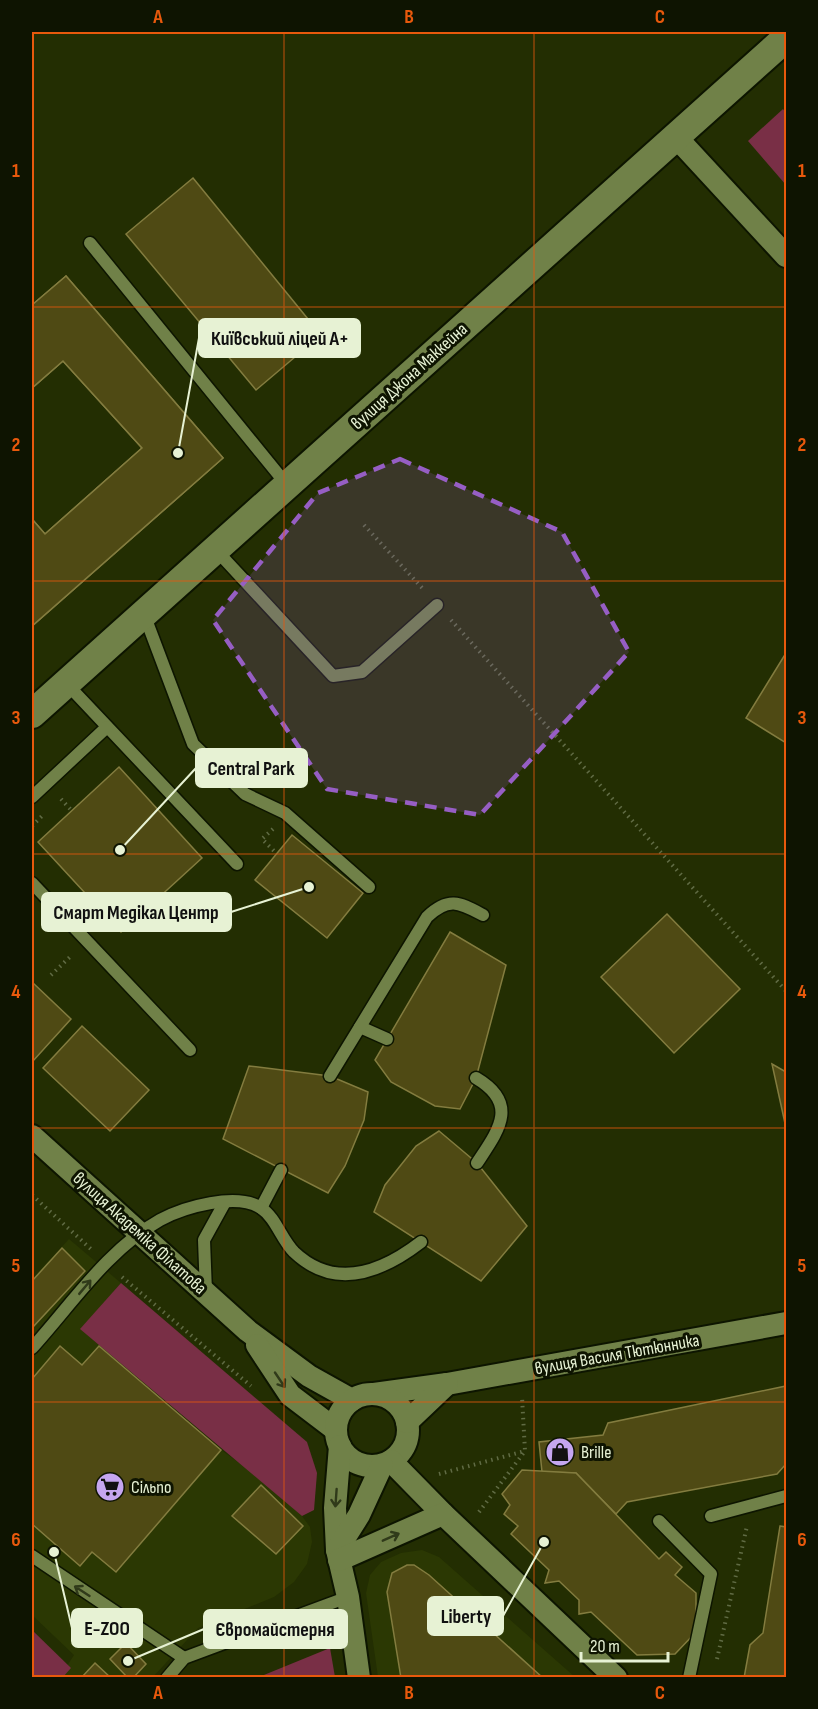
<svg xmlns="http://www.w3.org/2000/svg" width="818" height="1709" viewBox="0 0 818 1709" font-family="'Sofia Sans Condensed',sans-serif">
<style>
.built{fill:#2b3803}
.green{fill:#792f46}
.building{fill:#4f4a14;stroke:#837c3f;stroke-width:1.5}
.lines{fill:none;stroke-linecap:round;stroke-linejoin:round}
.service-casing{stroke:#0d1500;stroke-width:15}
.minor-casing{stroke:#0d1500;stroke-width:26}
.tertiary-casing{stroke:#0d1500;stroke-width:32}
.path{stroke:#606b44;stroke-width:4;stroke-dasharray:1.5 4.5;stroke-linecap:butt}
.service{stroke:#708148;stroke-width:12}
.minor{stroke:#708148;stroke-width:22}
.tertiary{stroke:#708148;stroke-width:28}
.oneway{stroke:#303a1a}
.marked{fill:#965ec4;fill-opacity:0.2;stroke:#965ec4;stroke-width:4.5;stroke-dasharray:12 8;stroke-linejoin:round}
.grid{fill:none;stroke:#e8590c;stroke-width:1.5;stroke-opacity:0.55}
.labels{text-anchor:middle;stroke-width:6;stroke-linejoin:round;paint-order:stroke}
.street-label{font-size:18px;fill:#e7f2d4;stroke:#0e1401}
.poi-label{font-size:18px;fill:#e7f2d4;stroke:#0e1401;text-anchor:start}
.leader{fill:none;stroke:#e7f2d4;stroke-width:2}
.callout-dot{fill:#e7f2d4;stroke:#0e1401;stroke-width:2}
.callout{fill:#e7f2d4;stroke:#e7f2d4;stroke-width:2}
.callout-label{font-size:20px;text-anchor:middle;font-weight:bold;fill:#111}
.neatline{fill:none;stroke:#e8590c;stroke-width:2}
.grid-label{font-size:20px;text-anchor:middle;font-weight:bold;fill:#e8590c}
</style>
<rect width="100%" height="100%" fill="#232e02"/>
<g class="built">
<path d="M69,1239L121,1283L81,1329L221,1450L255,1474L302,1516L310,1527L312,1542L307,1564L294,1582L274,1597L198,1628L153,1677H60L74,1655L32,1615V1279Z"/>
<path d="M422,1550L439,1557L575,1677H378L366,1593L370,1575L381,1562L401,1553Z"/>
</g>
<g class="green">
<path d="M783,109L786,113V185L748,141Z"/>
<path d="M121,1283L307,1442L317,1473L314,1510L302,1516L80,1329Z"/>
<path d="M32,1630L71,1668L63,1677H32Z"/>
<path d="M330,1648L335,1677H259Z"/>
</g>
<g class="building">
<path d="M193,178L321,335L256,390L126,234Z"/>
<path d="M66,276L223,458L32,626V519L45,534L142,448L63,361L32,388V305Z"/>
<path d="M66,276L223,458L32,626V519L45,534L142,448L63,361L32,388V305Z"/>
<path d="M786,653V743L746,718Z"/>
<path d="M119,767L202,858L121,932L38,842Z"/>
<path d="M292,835L363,893L327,938L255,880Z"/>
<path d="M667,914L740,989L674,1053L601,977Z"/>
<path d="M450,932L506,965L476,1078L460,1109L435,1106L391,1082L375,1060Z"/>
<path d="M32,982L71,1019L33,1061L32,1059Z"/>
<path d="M82,1026L149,1090L110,1131L43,1068Z"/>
<path d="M772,1064L786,1072V1128Z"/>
<path d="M249,1066L330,1076L368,1092L364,1120L345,1166L328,1193L223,1139Z"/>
<path d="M439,1131L477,1163L527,1226L481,1281L374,1212L385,1185L416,1146Z"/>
<path d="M62,1248L85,1271L32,1328V1281Z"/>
<path d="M60,1346L82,1365L99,1346L221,1450L116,1572L92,1552L80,1566L32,1524V1379Z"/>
<path d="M786,1386V1464L777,1474L627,1502L616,1514L576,1473L542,1472L539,1442L603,1435L608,1423Z"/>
<path d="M522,1470L576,1473L659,1559L666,1552L682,1567L675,1575L696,1593V1632L675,1654L637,1655L591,1612L579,1614V1600L559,1581L545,1583L549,1570L511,1534L518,1526L504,1514L510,1505L502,1494Z"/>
<path d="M261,1485L303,1526L276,1554L232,1516Z"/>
<path d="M780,1526L786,1527V1678H744L750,1645L763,1633Z"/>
<path d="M407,1565H414L429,1575L543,1678H401L387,1592L392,1573Z"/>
<path d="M126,1643L146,1664L133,1678H128L110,1659Z"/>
<path d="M95,1663L111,1678H81Z"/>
</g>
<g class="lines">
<g class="service-casing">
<g id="service">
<path d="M90,243L287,485"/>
<path d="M216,550L333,676L362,672L437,605"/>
<path d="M144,614L193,744L245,794L285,813L369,887"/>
<path d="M66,683L237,864"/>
<path d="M32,797L107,727"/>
<path d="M32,883L190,1050"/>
<path d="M360,1027L387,1039"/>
<path d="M330,1076L427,917C449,896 460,903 483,915"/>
<path d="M476,1078C520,1104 498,1131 477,1163"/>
<path d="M261,1208L281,1170"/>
<path d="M206,1292L204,1240L225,1202"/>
<path d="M32,1348C72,1304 107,1250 160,1220C184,1207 237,1192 261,1208C276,1218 281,1239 294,1252C335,1291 382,1272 421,1242"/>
<path d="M711,1516L786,1496"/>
<path d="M659,1521L711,1574L689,1678"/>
<path d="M32,1556L184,1658"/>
<path d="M167,1678L184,1658L348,1597"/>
</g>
</g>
<g class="minor-casing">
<g id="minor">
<path d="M676,137L786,256"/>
<path d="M32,1136L248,1331L309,1376L352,1400"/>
<path d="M257,1345L290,1395L336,1430"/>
<path d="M374,1394L447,1384L786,1323"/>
<circle cx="372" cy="1430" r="36"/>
<path d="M407,1422L447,1384"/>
<path d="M340,1446L335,1508L337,1550L348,1597L359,1678"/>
<path d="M391,1461L443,1514L616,1678"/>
<path d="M337,1550L359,1515L382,1465"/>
<path d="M339,1560L443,1514"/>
</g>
</g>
<g class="tertiary-casing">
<path id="tertiary" d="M32,714L786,38"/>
</g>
<g class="path">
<path d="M364,525L424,590"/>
<path d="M451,620L786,991"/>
<path d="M61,799L72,811"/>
<path d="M32,826L42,816"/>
<path d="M273,829L262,839L277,854"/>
<path d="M51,975L72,955"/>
<path d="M32,1195L92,1250"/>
<path d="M122,1277L251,1386"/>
<path d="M439,1474L525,1451"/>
<path d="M479,1512L525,1451L522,1397"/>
<path d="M717,1659L747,1526"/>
</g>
<use href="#service" class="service"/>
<use href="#minor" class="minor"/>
<use href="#tertiary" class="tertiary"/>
</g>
<defs><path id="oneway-shaft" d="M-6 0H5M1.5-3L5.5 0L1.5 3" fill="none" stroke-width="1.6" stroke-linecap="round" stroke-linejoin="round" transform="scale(1.5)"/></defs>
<g class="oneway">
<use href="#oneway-shaft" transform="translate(85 1287) rotate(-50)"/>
<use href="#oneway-shaft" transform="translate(280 1380) rotate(56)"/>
<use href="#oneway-shaft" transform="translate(336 1498) rotate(94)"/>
<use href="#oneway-shaft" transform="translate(391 1537) rotate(-24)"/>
<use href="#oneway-shaft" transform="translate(82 1591) rotate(-147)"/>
</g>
<path class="marked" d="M400,459L562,532L629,652L480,815L327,789L213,620L318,493Z"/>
<path class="grid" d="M284,32V1678M534,32V1678M32,307H786M32,581H786M32,854H786M32,1128H786M32,1402H786"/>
<defs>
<g id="shop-disc" transform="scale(1.5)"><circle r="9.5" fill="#c5a6f0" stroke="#0e1401"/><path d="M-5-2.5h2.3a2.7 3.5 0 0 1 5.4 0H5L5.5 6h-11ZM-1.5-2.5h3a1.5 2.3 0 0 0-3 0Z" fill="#111"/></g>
<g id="supermarket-disc" transform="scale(1.5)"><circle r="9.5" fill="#c5a6f0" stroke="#0e1401"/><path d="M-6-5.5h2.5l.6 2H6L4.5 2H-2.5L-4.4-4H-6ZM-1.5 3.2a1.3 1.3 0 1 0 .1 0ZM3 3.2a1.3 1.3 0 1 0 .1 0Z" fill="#111"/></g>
</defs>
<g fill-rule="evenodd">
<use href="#shop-disc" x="560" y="1452"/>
<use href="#supermarket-disc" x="110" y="1487"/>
</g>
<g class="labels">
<g class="street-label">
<text transform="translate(409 376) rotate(-42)" y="6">вулиця Джона Маккейна</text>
<text transform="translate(140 1233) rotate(42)" y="6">вулиця Академіка Філатова</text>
<text transform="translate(617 1354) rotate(-10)" y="6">вулиця Василя Тютюнника</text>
</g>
<g class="poi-label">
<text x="581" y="1458">Brille</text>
<text x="131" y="1493">Сільпо</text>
</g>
</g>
<path class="leader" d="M178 453L199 338M120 850L196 768M309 887L231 912M544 1542L503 1616M54 1552L72 1628M128 1661L204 1629"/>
<g class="callout-dot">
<circle cx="178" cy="453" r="6"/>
<circle cx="120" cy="850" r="6"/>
<circle cx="309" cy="887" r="6"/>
<circle cx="544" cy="1542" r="6"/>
<circle cx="54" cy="1552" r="6"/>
<circle cx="128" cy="1661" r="6"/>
</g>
<g class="callout">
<rect x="199" y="319" width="161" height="38" rx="6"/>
<rect x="196" y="749" width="111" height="38" rx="6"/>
<rect x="42" y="893" width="189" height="38" rx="6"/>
<rect x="428" y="1597" width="75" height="38" rx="6"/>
<rect x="72" y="1609" width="70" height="38" rx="6"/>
<rect x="204" y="1610" width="143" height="38" rx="6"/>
</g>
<g class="callout-label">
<text x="280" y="345">Київський ліцей А+</text>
<text x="251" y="775">Central Park</text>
<text x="136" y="919">Смарт Медікал Центр</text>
<text x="466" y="1623">Liberty</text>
<text x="107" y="1635">E-ZOO</text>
<text x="275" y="1636">Євромайстерня</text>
</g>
<rect width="818" height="1709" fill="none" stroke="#0e1401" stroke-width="66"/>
<path d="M581 1652v9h87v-9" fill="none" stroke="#e7f2d4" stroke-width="3"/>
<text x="590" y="1652" font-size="18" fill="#e7f2d4" stroke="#0e1401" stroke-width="4.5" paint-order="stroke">20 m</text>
<rect x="33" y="33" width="752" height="1643" class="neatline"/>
<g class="grid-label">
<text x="158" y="23">A</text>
<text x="409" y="23">B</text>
<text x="660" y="23">C</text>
<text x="16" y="177">1</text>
<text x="802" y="177">1</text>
<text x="16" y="451">2</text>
<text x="802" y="451">2</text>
<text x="16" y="724">3</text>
<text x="802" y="724">3</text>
<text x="16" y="998">4</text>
<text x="802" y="998">4</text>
<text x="16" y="1272">5</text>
<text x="802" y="1272">5</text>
<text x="16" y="1546">6</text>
<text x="802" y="1546">6</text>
<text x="158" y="1699">A</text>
<text x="409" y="1699">B</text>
<text x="660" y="1699">C</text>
</g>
</svg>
